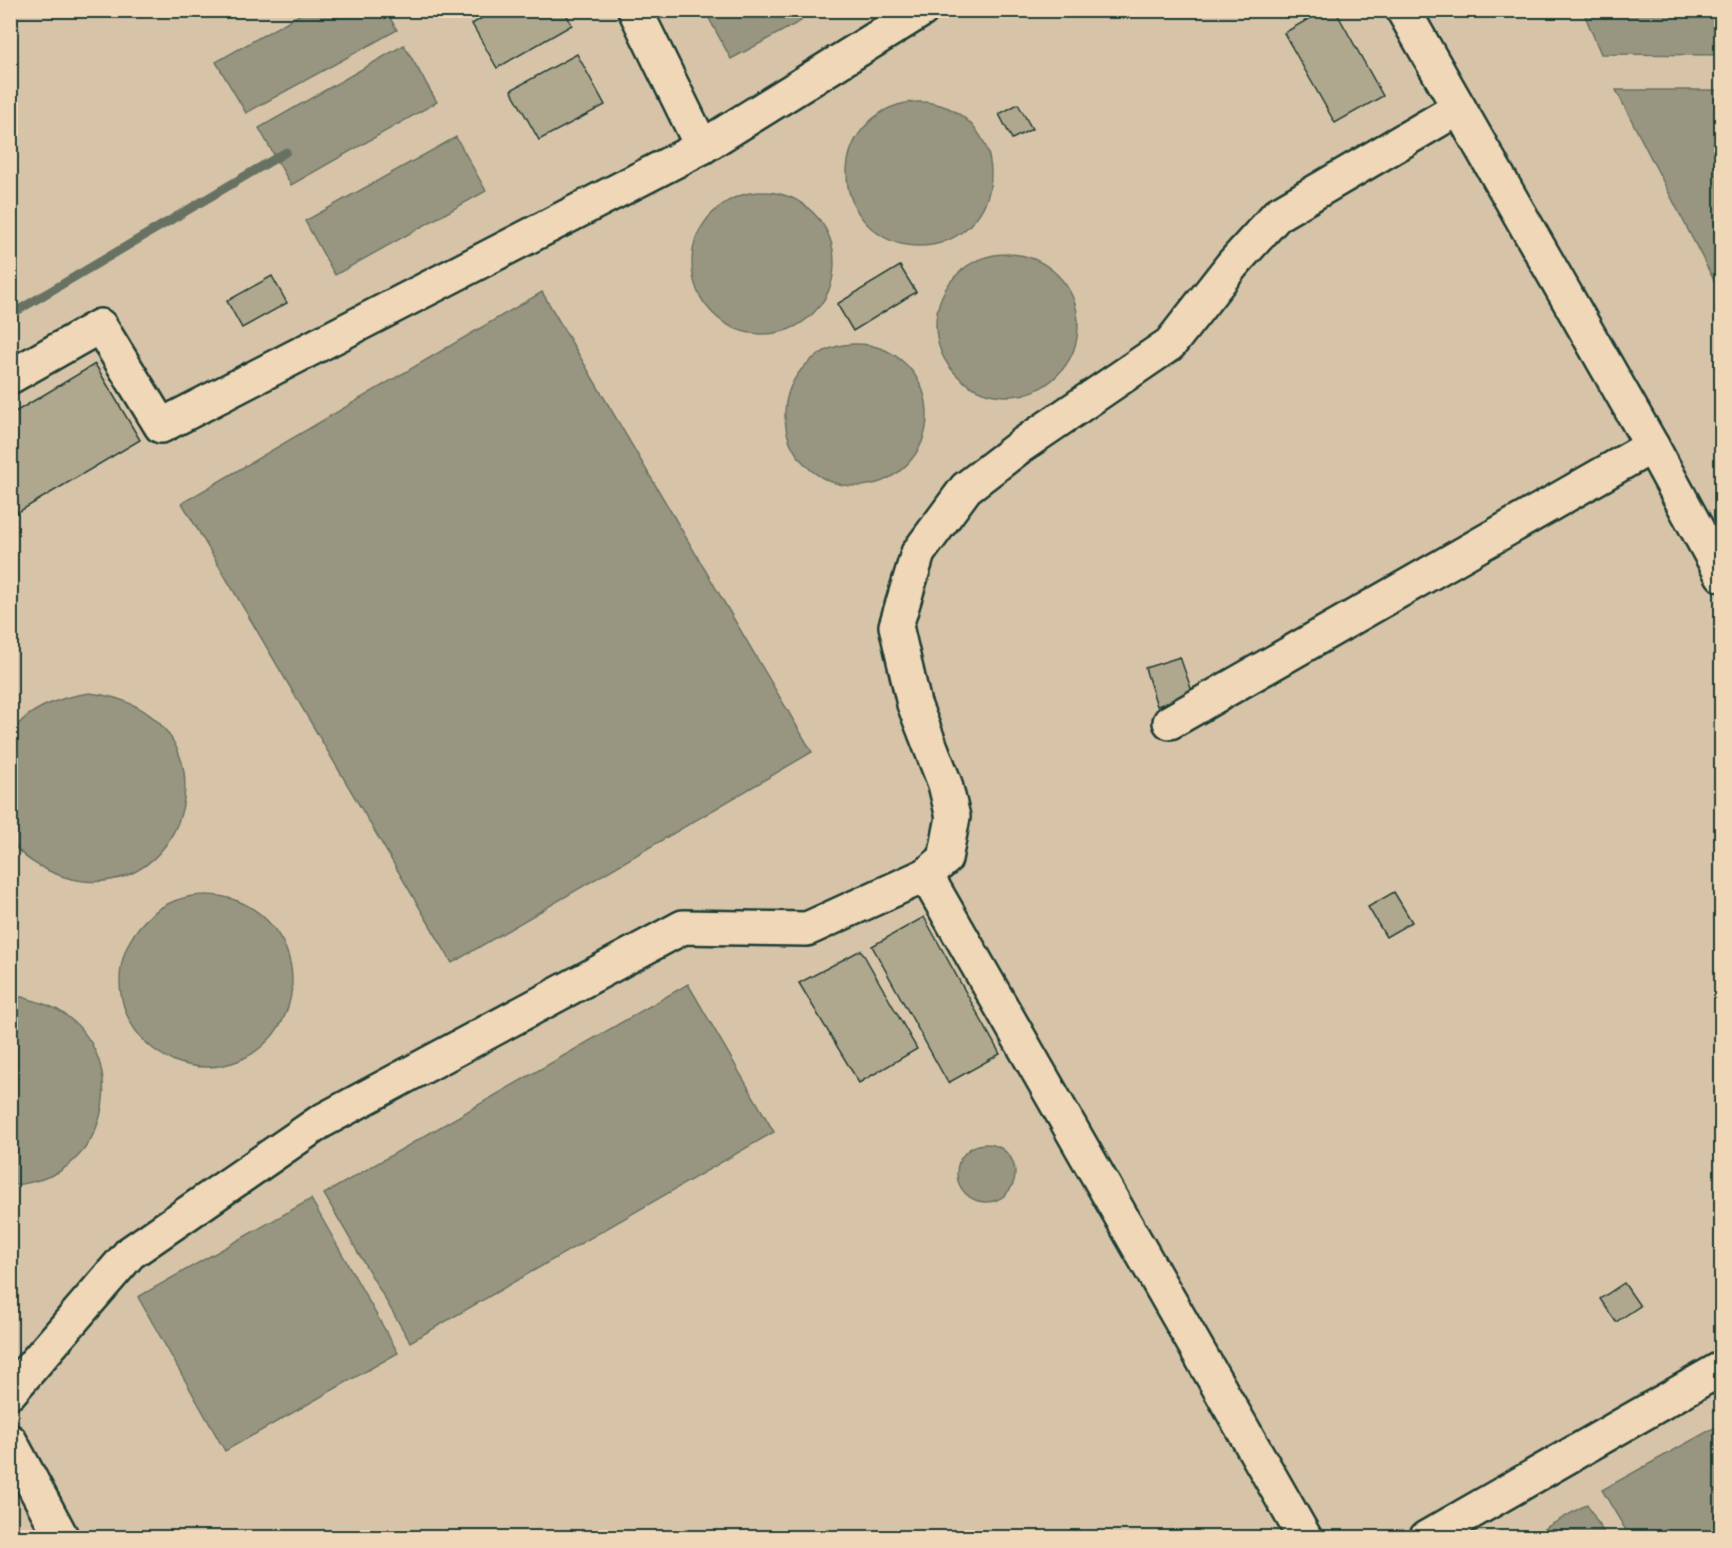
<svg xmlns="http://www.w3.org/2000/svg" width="1732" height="1548" viewBox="0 0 1732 1548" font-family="Pangolin,sans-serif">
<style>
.built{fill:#d7c4a8}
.water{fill:#989680;stroke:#687262;stroke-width:1.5}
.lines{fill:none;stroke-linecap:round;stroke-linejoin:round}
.stream{stroke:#687262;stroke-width:9}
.building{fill:#b0a78f;stroke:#1f3d34;stroke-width:1.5}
.minor-casing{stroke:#1f3d34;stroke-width:38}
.minor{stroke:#f0d7b7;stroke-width:33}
</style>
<rect width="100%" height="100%" fill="#e8d1b2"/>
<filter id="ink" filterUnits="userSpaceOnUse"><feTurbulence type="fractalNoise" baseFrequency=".0167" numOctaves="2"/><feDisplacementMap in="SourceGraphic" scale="12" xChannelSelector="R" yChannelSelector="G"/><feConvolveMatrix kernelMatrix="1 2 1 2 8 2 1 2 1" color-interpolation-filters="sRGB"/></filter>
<g filter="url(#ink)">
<rect class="built" x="11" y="11" width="1710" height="1526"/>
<g class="water">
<path d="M306,11H386L397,30L246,113L216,62Z"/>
<path d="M705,11H795L801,21L731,59Z"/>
<path d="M1583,11H1721V55L1601,54Z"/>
<path d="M404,45L437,102L291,185L259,128Z"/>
<path d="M1616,90H1721V294Z"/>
<circle cx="919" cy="174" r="72"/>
<path d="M456,137L486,191L335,275L305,221Z"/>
<circle cx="763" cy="263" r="71"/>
<circle cx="1007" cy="325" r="71"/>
<path d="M542,292L812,752L452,963L182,503Z"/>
<circle cx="856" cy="415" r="71"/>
<path d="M90,693C235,710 198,892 84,881C61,879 15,860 10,834C8,819 10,800 10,784C10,771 7,751 10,739C19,710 64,696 90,693Z"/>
<circle cx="206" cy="981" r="86"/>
<path d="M688,984L774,1132L410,1342L324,1194Z"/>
<path d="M22,997C38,1002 55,1006 68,1017C119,1055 114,1138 60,1171C45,1180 28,1183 11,1186V998Z"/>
<circle cx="986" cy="1173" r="29"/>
<path d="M311,1199L398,1353L225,1451L138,1297Z"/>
<path d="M1721,1424V1537H1630L1602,1490Z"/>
<path d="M1587,1504L1606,1537H1530Z"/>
</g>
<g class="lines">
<path class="stream" d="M10,315L286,152"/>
</g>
<g class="building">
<path d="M495,10H564L572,25L497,68L472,24Z"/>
<path d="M1324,10H1335L1383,96L1335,123L1284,33Z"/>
<path d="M577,54L605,105L539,140L511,90Z"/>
<path d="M1018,104L1032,129L1012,139L999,114Z"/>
<path d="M900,266L916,292L853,331L837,304Z"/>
<path d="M272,276L287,303L242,328L227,301Z"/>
<path d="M95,364L140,440L10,517V415Z"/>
<path d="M1180,657L1193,694L1157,706L1145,668Z"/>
<path d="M1394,892L1412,922L1386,937L1368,907Z"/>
<path d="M924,917L1000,1054L948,1083L872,946Z"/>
<path d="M861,950L917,1049L859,1083L799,983Z"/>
<path d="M1624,1283L1640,1306L1616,1322L1600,1299Z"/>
</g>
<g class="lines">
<g class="minor-casing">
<g id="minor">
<path d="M635,10L702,147"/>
<path d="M1403,10L1652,446L1722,575"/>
<path d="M10,377L100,326L161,426L702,147L922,10"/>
<path d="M1170,722L1652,446"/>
<path d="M926,875L945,859L953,817L945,784L914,704L896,626L918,553L966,488L1022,445L1170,344L1232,265L1278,214L1459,108"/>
<path d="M10,1392L130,1253L320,1122L683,927L807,929L926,875L1305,1538"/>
<path d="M10,1441L62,1538"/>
<path d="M1426,1538L1722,1368"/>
</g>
</g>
<use href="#minor" class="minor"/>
</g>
</g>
<rect width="1732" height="1548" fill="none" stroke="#f0d7b7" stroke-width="36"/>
<rect x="18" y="18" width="1696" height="1512" fill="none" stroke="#1f3d34" stroke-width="2" filter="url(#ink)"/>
</svg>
